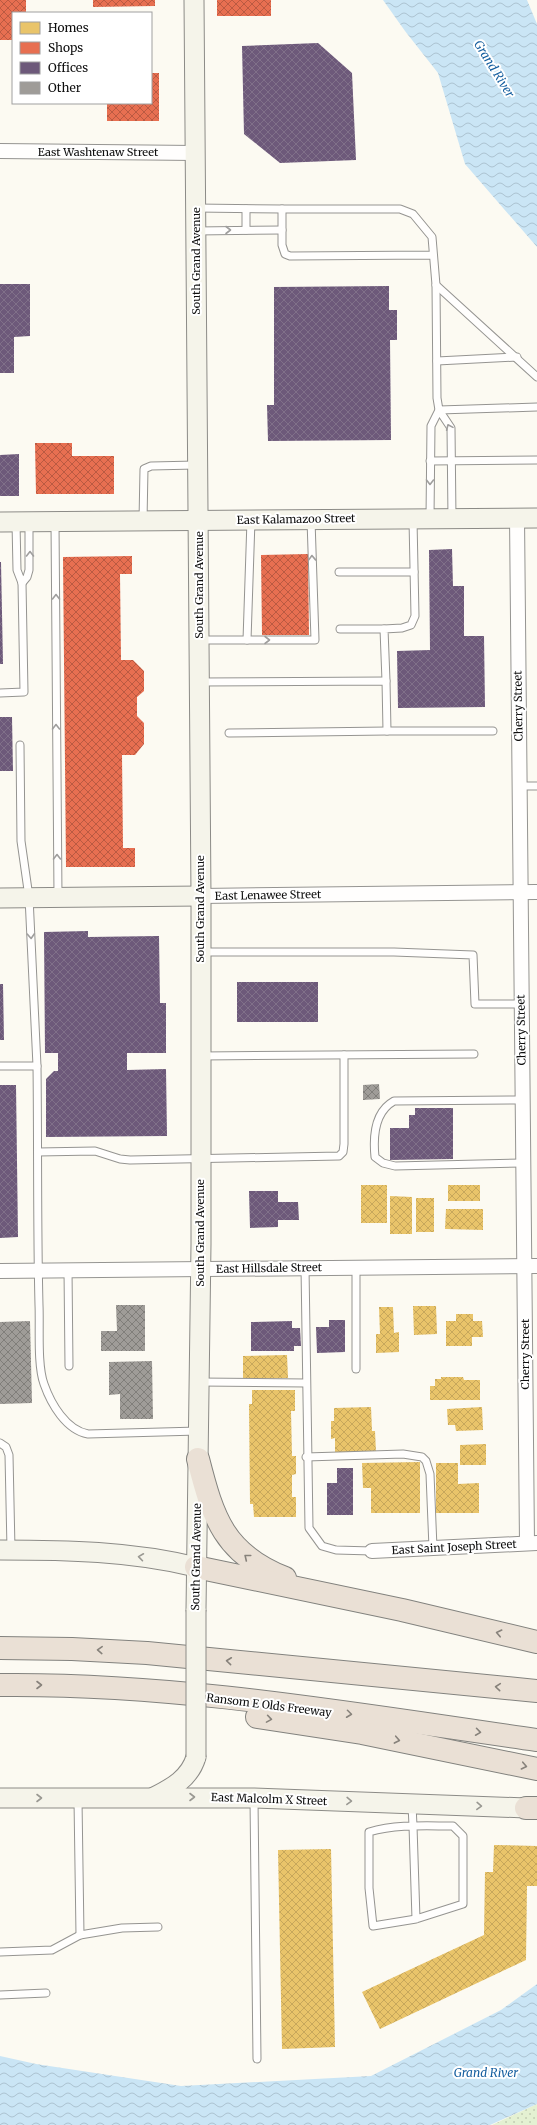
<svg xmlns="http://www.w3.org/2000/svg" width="537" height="2125" viewBox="0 0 537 2125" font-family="Merriweather,serif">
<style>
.park{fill:url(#park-dots)}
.water{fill:url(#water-waves)}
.homes{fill:url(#homes-cross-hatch)}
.shops{fill:url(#shops-cross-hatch)}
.offices{fill:url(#offices-cross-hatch)}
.building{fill:url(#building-cross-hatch)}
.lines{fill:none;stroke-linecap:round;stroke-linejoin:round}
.lane-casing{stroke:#959491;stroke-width:9}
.street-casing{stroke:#959491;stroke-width:16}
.secondary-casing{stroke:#8c8b87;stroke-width:21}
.highway-casing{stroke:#82827e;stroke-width:24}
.lane{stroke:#fffefd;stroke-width:7}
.street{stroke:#fffefd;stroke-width:14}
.secondary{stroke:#f5f4ea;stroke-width:19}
.highway{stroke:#eae0d5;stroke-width:22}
.secondary-bridge-casing{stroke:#8c8b87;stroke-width:21;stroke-linecap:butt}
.secondary-bridge{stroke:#f5f4ea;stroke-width:19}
.oneway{stroke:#9f9e9d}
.oneway2{stroke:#999892}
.oneway3{stroke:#87827b}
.labels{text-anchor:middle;stroke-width:4;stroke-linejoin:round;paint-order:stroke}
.street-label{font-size:11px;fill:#0e0e0e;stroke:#fff}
.water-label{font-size:12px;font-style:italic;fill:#1760a0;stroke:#fff}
</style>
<defs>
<pattern id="park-dots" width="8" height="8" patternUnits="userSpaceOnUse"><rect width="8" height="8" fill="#e4f1d2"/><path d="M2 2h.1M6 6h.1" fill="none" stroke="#c2cdb3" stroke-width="1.8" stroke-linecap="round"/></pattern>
<pattern id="water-waves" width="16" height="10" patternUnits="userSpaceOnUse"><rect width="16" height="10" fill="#cae5f5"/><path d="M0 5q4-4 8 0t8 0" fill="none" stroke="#acc3d1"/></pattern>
<pattern id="homes-cross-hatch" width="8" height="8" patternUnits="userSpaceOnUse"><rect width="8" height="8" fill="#e9c46a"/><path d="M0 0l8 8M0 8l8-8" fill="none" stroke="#c7a75b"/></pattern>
<pattern id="shops-cross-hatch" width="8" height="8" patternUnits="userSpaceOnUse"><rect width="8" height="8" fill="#e76f51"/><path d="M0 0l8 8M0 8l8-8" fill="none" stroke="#ba5a42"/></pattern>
<pattern id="offices-cross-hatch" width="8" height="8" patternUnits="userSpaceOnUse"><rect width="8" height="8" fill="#6d597a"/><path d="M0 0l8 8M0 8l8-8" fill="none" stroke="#807089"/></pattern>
<pattern id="building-cross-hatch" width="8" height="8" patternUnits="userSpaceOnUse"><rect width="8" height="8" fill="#9f9c98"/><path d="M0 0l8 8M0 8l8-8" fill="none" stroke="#807e7a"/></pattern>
</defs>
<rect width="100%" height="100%" fill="#fcfaf2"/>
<path class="park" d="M537,2104V2125H492Z"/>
<g class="water">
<path d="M383,0H527L537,24V247L465,164L438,73L405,31Z"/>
<path d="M537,1984V2104L490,2125H0V2056L36,2064L181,2086L371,2076L501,2010Z"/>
</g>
<g class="homes">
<rect x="361" y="1185" width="26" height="38"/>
<rect x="448" y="1185" width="32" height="16"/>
<path d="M390,1196L412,1197V1234H390Z"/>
<rect x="416" y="1198" width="18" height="34"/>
<path d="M446,1209H483V1230L445,1229Z"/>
<path d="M413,1306H436L437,1334L414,1335Z"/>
<path d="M379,1307H393L394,1333L399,1332V1352L376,1353V1334H380Z"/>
<path d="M456,1314H473V1321H482L483,1337H472V1346H446V1321H456Z"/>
<path d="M287,1355L288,1378L243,1379V1356Z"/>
<path d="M441,1377H463L464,1380H480V1400H430V1386H435V1379H441Z"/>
<path d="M252,1390H295V1411H291L292,1456H296V1474L292,1475V1497H296V1517H254L253,1504H250L249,1404H252Z"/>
<path d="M371,1407L372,1431H375L376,1452L335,1453V1438L331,1439V1421H334V1408Z"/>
<path d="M482,1407L483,1430L456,1431L455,1425H448L447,1409Z"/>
<path d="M486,1444V1465H460V1445Z"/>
<path d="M420,1462V1513H371V1488H363L362,1463Z"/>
<path d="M436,1463H458V1484L479,1483V1513H436Z"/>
<path d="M494,1845L537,1846V1886H527L526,1960L380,2029L362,1992L484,1935L485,1872H493Z"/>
<path d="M331,1849L335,2047L282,2049L278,1850Z"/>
</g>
<g class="shops">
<path d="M0,0H26V13H13V40H0Z"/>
<path d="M93,0H155V6L93,7Z"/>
<rect x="217" y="0" width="54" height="16"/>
<path d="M151,73H159V121H107V103H151Z"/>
<path d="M35,443H72V456H114V494H36Z"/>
<path d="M308,554L309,635H262L261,555Z"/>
<path d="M132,556V574H120L121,660H133L144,671V691L137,697V716L144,723V744L135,755H122L123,848H135V867H66L63,557Z"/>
</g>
<g class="offices">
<path d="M318,43L352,73L356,160L280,163L244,134L242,46Z"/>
<path d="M0,284H30V336L14,337V373H0Z"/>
<path d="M389,286V310H397V340H390L391,440L268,441L267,405H274V287Z"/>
<path d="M19,454V496H0V455Z"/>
<path d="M452,549L453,586H464V636H484L485,707L398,708L397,651L430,650L429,550Z"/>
<path d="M0,562H1L3,664H0Z"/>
<path d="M0,717H12L13,771H0Z"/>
<path d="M88,931V937L159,936L160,1003H166V1053H127V1070L166,1069L167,1136L46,1137V1079L54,1071H58V1053H45L44,932Z"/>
<rect x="237" y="982" width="81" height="40"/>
<path d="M0,984H3L4,1040H0Z"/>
<path d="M0,1085H16L18,1237L0,1238Z"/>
<path d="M415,1108H453V1159L390,1160V1128H409V1115H415Z"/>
<path d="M249,1191H278V1202H298L299,1220H278V1227L250,1228Z"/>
<path d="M329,1320H345V1352L317,1353L316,1327H329Z"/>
<path d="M292,1321V1328H300L301,1346H294V1351H251V1322Z"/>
<path d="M337,1468H353V1515H327V1483H337Z"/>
</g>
<g class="building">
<path d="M379,1084L380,1099L363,1100V1085Z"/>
<path d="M116,1305H145V1351H101V1331H117Z"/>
<path d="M30,1321L32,1403L0,1404V1322Z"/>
<path d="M152,1361L153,1419H120V1394L109,1395V1362Z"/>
</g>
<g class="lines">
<g class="lane-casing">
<g id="lane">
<path d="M196,208L282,209"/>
<path d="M246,209V230"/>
<path d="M196,231L282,230"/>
<path d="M433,255L290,256L285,254L282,245V209H400L413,214L432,237L436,285L437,398L439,410L537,407"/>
<path d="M436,285L537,377"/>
<path d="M437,361L517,357"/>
<path d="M430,461L537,460"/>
<path d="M430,518L431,426L439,410L451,428L452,518"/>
<path d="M143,521L144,469L151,466L196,465"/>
<path d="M55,523L58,896"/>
<path d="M339,572H414"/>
<path d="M22,583L27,577L29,570V523"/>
<path d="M340,629H384"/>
<path d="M200,640H315L311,520"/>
<path d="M247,640L251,520"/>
<path d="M386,681L384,629L402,628L411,625L415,616L413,520"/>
<path d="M200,682L386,681L387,731H493"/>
<path d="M0,693L24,692L22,583L17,570L16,523"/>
<path d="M229,733L387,731"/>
<path d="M20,745L21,841L29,897L37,1066"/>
<path d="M519,786H537"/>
<path d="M201,952H394L473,955L475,1004H521"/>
<path d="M201,1056L474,1054"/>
<path d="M0,1066H37C38,1146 37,1226 39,1305C40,1327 37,1365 44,1384C51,1404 66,1430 88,1434L198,1431"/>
<path d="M522,1100L394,1101C374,1112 373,1137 375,1157L383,1163L395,1166L523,1163"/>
<path d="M38,1152L95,1151L120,1159L130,1160L339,1156L343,1152L344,1144V1055"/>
<path d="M305,1267L309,1528L322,1546L336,1550L372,1551"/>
<path d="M356,1267V1369"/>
<path d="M68,1270L69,1366"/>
<path d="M199,1382L306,1383"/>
<path d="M0,1443L6,1447L9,1455L11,1549"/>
<path d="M306,1457L403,1454L422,1457L426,1461L430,1474L433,1548"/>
<path d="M78,1800L80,1935"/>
<path d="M254,1800L257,2059"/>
<path d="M412,1805L413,1826L416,1919L373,1926L369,1888V1832C397,1824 425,1826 453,1826L463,1836V1904L416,1919"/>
<path d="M0,1952L52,1950L80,1935L122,1928L158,1927"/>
<path d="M0,1995L46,1993"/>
</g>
</g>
<g class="street-casing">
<g id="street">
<path d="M0,151L195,153"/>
<path d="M517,517L527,1543"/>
<path d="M201,896L537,892"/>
<path d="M0,1271L537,1266"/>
<path d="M372,1551L537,1543"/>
</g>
</g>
<g class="secondary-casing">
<g id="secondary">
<path d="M194,0L201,896V1244L196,1610"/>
<path d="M0,522L537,518"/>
<path d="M0,898L201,896"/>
<path d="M0,1550C65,1550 132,1551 196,1567"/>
<path d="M154,1797C172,1788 190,1778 196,1757"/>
<path d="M0,1798H254L526,1808"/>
</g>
</g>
<g class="highway-casing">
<g id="highway">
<path d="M198,1459C213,1518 224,1554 285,1578"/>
<path d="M196,1567L402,1610L537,1642"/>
<path d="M0,1648L72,1649L147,1653L537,1691"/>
<path d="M0,1685C179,1683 360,1715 537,1740"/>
<path d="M257,1717L362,1733L537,1769"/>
<path d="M526,1808H537"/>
</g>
</g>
<use href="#lane" class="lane"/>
<use href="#street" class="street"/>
<use href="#secondary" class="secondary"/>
<use href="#highway" class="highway"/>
<g class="secondary-bridge-casing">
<path id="secondary-bridge" d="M196,1610V1757"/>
</g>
<use href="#secondary-bridge" class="secondary-bridge"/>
</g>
<defs><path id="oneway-chevron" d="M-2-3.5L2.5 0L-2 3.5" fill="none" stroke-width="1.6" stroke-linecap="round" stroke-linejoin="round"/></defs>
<g class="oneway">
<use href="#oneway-chevron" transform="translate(228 230)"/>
<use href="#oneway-chevron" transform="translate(449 427) rotate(-114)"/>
<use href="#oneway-chevron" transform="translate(430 482) rotate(90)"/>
<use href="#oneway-chevron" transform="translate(30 554) rotate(-90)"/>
<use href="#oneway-chevron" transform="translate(312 558) rotate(-92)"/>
<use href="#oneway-chevron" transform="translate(56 597) rotate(-90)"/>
<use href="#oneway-chevron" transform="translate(267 640)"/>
<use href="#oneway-chevron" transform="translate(56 727) rotate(-90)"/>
<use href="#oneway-chevron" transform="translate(57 857) rotate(-90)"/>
<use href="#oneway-chevron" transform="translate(31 936) rotate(87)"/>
</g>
<g class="oneway2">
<use href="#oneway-chevron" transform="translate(141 1557) rotate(-172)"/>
<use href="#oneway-chevron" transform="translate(192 1797)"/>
<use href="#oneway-chevron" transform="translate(39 1798)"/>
<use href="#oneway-chevron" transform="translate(349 1801) rotate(2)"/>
<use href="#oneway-chevron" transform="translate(479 1806) rotate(2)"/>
</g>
<g class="oneway3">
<use href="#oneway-chevron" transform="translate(247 1557) rotate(-141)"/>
<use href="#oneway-chevron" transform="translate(499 1633) rotate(-167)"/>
<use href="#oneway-chevron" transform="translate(100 1650) rotate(-177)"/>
<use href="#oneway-chevron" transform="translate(229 1661) rotate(-174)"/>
<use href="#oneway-chevron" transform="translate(39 1685)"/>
<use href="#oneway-chevron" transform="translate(498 1687) rotate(-175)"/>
<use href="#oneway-chevron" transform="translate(349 1714) rotate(7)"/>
<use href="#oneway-chevron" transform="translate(269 1719) rotate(9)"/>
<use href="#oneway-chevron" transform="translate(478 1732) rotate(8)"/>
<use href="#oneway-chevron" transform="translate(397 1740) rotate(11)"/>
<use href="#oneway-chevron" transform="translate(524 1766) rotate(12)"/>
</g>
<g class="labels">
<g class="street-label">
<text x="98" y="156">East Washtenaw Street</text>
<text transform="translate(196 261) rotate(-90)" y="4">South Grand Avenue</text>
<text transform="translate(296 519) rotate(-1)" y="4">East Kalamazoo Street</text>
<text transform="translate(199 585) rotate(-90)" y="4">South Grand Avenue</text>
<text transform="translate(518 706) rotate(-91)" y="4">Cherry Street</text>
<text transform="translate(268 895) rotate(-1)" y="4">East Lenawee Street</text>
<text transform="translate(200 909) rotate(-90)" y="4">South Grand Avenue</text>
<text transform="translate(521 1030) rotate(-91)" y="4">Cherry Street</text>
<text transform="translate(200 1233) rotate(-90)" y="4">South Grand Avenue</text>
<text transform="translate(269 1268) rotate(-1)" y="4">East Hillsdale Street</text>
<text transform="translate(525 1354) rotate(-90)" y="4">Cherry Street</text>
<text transform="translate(454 1547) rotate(-3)" y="4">East Saint Joseph Street</text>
<text transform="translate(196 1557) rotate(-89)" y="4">South Grand Avenue</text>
<text transform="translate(269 1705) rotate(7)" y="4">Ransom E Olds Freeway</text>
<text transform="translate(269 1799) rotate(2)" y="4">East Malcolm X Street</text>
</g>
<g class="water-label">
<text transform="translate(494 69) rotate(58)" y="4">Grand River</text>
<text x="486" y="2077">Grand River</text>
</g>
</g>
<rect x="12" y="12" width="140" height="92" fill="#ffffff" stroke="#9f9f9f"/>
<rect x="20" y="22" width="20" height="12" fill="#e9c46a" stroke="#9f9f9f"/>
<text x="48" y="32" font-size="12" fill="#0e0e0e">Homes</text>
<rect x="20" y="42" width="20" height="12" fill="#e76f51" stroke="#9f9f9f"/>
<text x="48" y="52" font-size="12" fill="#0e0e0e">Shops</text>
<rect x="20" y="62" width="20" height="12" fill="#6d597a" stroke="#9f9f9f"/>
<text x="48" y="72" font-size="12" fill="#0e0e0e">Offices</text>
<rect x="20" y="82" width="20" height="12" fill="#9f9c98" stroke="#9f9f9f"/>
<text x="48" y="92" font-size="12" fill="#0e0e0e">Other</text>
</svg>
